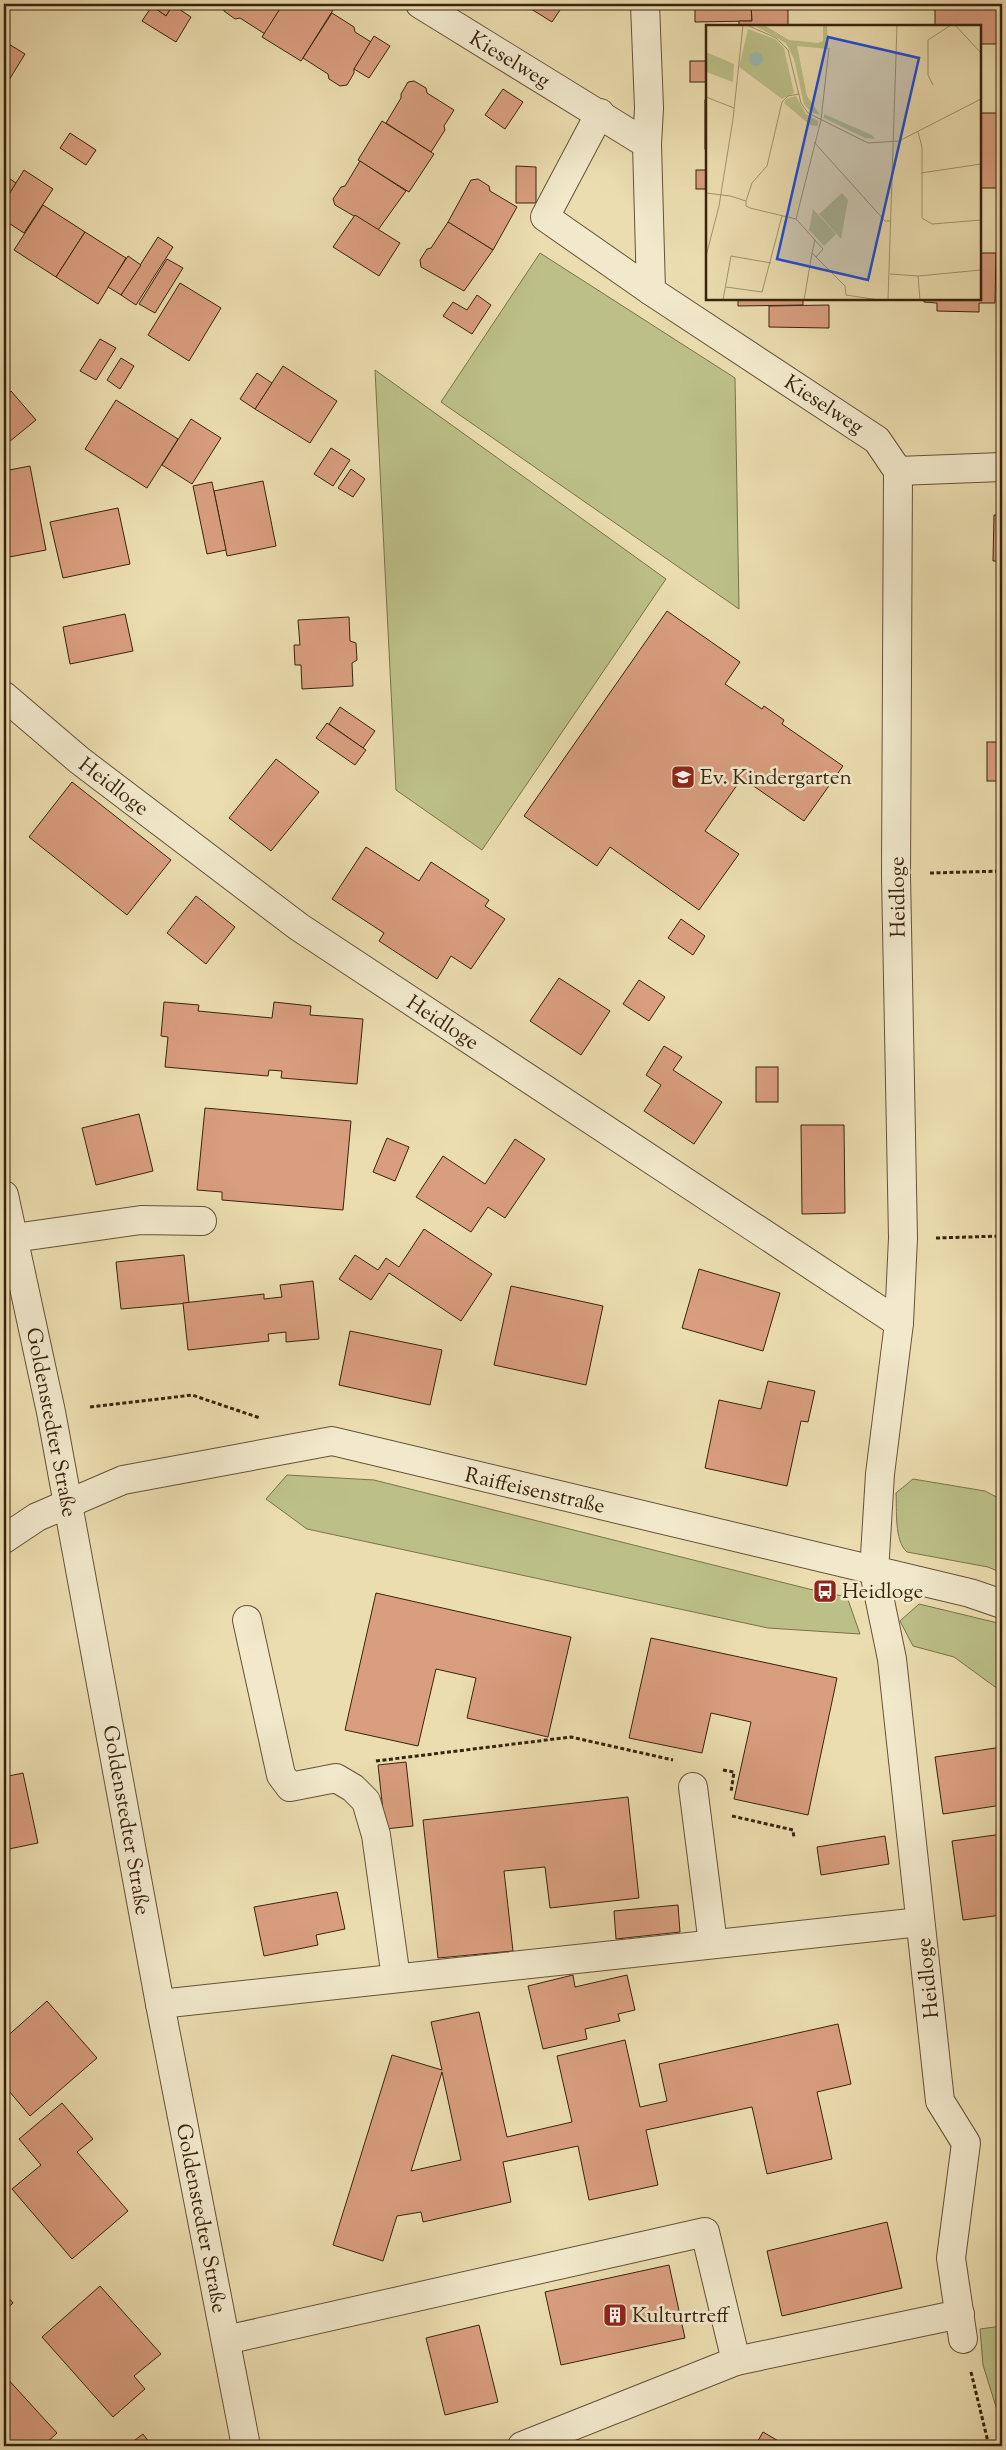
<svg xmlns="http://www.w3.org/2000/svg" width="1006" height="2450" viewBox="0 0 1006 2450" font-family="'Sorts Mill Goudy',serif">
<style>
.green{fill:#bcc088;stroke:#7a724a}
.building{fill:#d99e80;stroke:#39230d;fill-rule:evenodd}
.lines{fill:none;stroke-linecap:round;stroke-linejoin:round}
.minor-casing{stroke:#665236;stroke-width:30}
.path{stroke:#39230d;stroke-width:3;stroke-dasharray:4 2.5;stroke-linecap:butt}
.minor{stroke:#f2e9cc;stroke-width:28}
.labels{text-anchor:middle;stroke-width:5;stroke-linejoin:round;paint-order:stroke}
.street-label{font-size:21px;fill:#39230d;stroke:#f2e9cc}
.poi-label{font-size:21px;fill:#39230d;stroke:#f2e9cc;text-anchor:start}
.inset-road{fill:none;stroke:#a4936f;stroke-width:1}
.view{fill:#1d4ed8;fill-opacity:0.15;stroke:#1d4ed8;stroke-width:2.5}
.inset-edge{fill:none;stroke:#39230d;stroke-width:2.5}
</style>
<rect width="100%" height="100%" fill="#ebddb0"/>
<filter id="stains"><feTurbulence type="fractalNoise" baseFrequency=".004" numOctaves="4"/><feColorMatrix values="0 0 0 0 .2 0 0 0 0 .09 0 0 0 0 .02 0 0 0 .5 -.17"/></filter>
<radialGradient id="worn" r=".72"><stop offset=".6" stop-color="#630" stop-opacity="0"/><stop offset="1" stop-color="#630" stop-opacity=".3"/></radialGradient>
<g class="green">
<path d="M540,253L735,378L739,609L441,402Z"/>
<path d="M375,370L666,579L482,850L396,790Z"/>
<path d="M287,1475L374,1480L809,1589L847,1597L860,1634L768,1628L307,1529L266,1499Z"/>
<path d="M913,1479L985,1491L1002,1500V1573L988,1567L907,1552C894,1541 897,1509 896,1493Z"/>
<path d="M919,1604L1002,1624V1692L954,1657L913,1646L900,1621Z"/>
<path d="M1002,2326V2426L983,2365L980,2329Z"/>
</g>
<g class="building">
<path d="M148,4H174L166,16Z"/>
<path d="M223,4H283L265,34L240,18L235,19L224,11Z"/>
<path d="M283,4H324L333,10L301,61L262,37Z"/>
<path d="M523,4H564L552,22Z"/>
<path d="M695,4H751L752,21L695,22Z"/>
<path d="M751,4H788V26H739V21H752Z"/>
<path d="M935,4H1002V44H980V26H935Z"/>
<path d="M173,5L191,17L176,42L142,21L152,6L166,16Z"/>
<path d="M332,13L354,27L355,32L371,42L354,69V73L347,85L340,86L329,79L328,74L303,58Z"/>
<path d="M374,36L390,46L369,78L354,69Z"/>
<path d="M4,41L25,54L6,85L4,84Z"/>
<rect x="690" y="61" width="17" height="21"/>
<path d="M414,81L426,88L427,93L454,110L444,126L445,130L431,152L386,123L401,98V94L408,82Z"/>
<path d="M503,89L523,102L505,129L485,115Z"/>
<rect x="705" y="100" width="2" height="49"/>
<rect x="980" y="113" width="22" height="75"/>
<path d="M382,121L434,154L409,192L358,160Z"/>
<path d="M70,133L96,150L86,165L60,148Z"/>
<path d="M360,161L406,191L378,230L335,205L333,199L341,187L345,186Z"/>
<path d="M516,166L536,167V203H516Z"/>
<path d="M24,170L53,189L24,233L4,220V202Z"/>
<rect x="696" y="170" width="11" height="19"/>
<path d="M4,175L16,183L4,202Z"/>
<path d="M478,179L489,186L490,191L517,207L493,250L448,222L471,180Z"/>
<path d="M43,205L85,232L56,277L14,250Z"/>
<path d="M355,215L400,243L379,276L333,247Z"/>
<path d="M448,222L493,250L464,291L421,267L420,260L427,249L431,248Z"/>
<path d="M85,232L126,258L98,304L56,277Z"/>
<path d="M158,237L173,247L136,305L121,295Z"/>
<path d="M980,253H996L995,303H979V312L937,311V303L924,302V299H980Z"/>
<path d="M128,256L141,265L121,295L108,287Z"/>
<path d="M167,259L183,268L155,313L139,304Z"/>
<path d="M180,283L221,308L189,361L148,335Z"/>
<path d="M477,295L491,305L472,334L443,316L453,302L467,310Z"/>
<path d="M738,299H803V305L738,306Z"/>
<path d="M829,305V328L769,327V306Z"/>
<path d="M100,339L116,348L96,380L80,371Z"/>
<path d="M121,358L134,366L120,389L107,380Z"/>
<path d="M283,366L337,401L310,443L255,409Z"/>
<path d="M257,373L272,383L255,409L240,399Z"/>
<path d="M11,391L36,420L4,446V397Z"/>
<path d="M116,400L178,439L147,488L85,449Z"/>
<path d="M191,419L221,438L192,484L162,465Z"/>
<path d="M331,448L350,460L333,486L314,474Z"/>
<path d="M30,466L46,550L4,558V471Z"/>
<path d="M351,469L365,479L353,497L338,488Z"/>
<path d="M263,481L276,546L227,556L214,491Z"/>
<path d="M212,482L226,550L207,554L193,486Z"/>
<path d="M118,508L130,564L63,578L50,522Z"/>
<path d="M994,515H1002V561H993Z"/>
<path d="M667,611L740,662L725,684L762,709L764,706L784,720L782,724L843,766L804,821L742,778L705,831L739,854L699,910L610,847L597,866L524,816Z"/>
<path d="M125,614L133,651L70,664L63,627Z"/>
<path d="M349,617L350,641L356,643L357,660L352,663L353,686L302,689L301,665H295L294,645H300L298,620Z"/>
<path d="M340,707L375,731L363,748L329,724Z"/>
<path d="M327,723L366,750L355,765L316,738Z"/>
<rect x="987" y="742" width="15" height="39"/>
<path d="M276,759L319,792L271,851L229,818Z"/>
<path d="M72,782L171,860L127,915L29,837Z"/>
<path d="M366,847L419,881L431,862L489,900L485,906L505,919L471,969L451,956L437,979L379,941L384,933L332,899Z"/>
<path d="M196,896L235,927L206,964L167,933Z"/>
<path d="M681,919L705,936L693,955L668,938Z"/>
<path d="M559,978L610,1011L581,1055L530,1021Z"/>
<path d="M639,980L665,997L649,1021L623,1004Z"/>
<path d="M164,1002L199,1005L198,1011L272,1018L274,1002L311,1006L310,1015L363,1019L357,1084L281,1078L282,1071L269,1070L268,1076L165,1067L168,1037L161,1036Z"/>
<path d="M664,1046L682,1057L673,1070L722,1102L694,1144L644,1111L661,1085L646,1075Z"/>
<rect x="756" y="1067" width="22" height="35"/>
<path d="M205,1108L351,1121L343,1210L222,1200V1192L197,1190Z"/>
<path d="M139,1114L153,1171L96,1185L82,1128Z"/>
<path d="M801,1125H844L845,1213L802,1214Z"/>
<path d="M387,1138L409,1147L395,1181L373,1172Z"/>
<path d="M515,1139L545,1159L505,1218L488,1207L471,1232L416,1197L443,1156L485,1184Z"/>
<path d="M424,1229L492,1274L461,1321L389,1273L371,1300L339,1279L355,1255L378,1270L386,1258L399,1267Z"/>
<path d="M184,1255L189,1303L121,1309L116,1262Z"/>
<path d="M699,1269L780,1293L763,1351L682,1328Z"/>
<path d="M313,1281L319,1339L286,1342V1332L268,1334L269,1341L188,1350L183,1303L264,1294V1299L282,1297L280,1285Z"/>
<path d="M511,1286L603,1306L586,1385L494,1365Z"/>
<path d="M350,1331L442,1350L430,1405L339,1385Z"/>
<path d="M768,1381L815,1391L808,1422L801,1421L787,1486L705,1468L719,1400L761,1409Z"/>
<path d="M376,1593L571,1637L548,1737L467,1718L476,1678L436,1669L418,1746L345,1730Z"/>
<path d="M651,1638L837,1678L808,1815L734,1799L751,1722L711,1713L702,1753L629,1738Z"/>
<path d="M1002,1747V1805L943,1814L935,1757Z"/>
<path d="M406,1762L413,1826L385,1829L378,1765Z"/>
<path d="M23,1773L38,1843L4,1850V1777Z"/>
<path d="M628,1797L639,1898L550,1908L545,1867L504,1871L513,1951L438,1958L423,1820Z"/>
<path d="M1002,1834V1915L963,1920L952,1841Z"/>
<path d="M885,1836L889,1864L821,1875L817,1847Z"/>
<path d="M337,1892L345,1929L316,1935L318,1945L264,1956L254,1907Z"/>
<path d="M678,1905L680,1932L616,1939L614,1911Z"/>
<path d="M573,1975L575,1987L627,1975L635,2010L618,2014L620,2021L585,2029L587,2039L543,2049L528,1986Z"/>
<path d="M47,2001L97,2058L30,2116L4,2085V2039Z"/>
<path d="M479,2012L507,2137L572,2122L557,2056L625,2040L640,2107L667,2101L659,2064L838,2024L851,2084L817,2092L832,2159L767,2174L752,2107L646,2130L658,2185L589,2200L578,2146L503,2162L511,2202L423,2222L421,2212L397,2216L383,2261L333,2245L392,2055L442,2070L431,2022ZM442,2072L461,2160L411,2171Z"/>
<path d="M62,2103L93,2139L77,2152L128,2211L72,2259L12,2189L41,2165L19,2139Z"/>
<path d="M887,2222L902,2288L782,2316L767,2251Z"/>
<path d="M669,2265L685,2338L561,2365L545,2292Z"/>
<path d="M100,2286L161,2354L134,2376L145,2389L113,2417L42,2337Z"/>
<path d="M4,2292L13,2303L4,2311Z"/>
<path d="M479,2325L498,2402L445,2415L426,2338Z"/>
<path d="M5,2376L57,2433L43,2446H4Z"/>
<path d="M763,2432L787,2446H755Z"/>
<path d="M143,2434L152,2446H127Z"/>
</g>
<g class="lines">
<g class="minor-casing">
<g id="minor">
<path d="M420,4L647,144L651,291L877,440L898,471"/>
<path d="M645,4L649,108L647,144"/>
<path d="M600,113L545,217L651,291"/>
<path d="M898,471L896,875L903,1238L899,1323L880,1474L874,1572L892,1659L940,2101L966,2143L951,2258L963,2339"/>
<path d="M898,471L1002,467"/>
<path d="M4,696L79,760L299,927L899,1323"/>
<path d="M4,1195L51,1412L160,2004L246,2446"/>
<path d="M14,1238L141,1220L202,1221"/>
<path d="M4,1539L37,1517L123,1480L332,1441L970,1593L1002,1604"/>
<path d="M247,1620L281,1775L290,1787L336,1778L353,1788L366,1801L376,1835L396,1978"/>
<path d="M693,1787L713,1944"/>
<path d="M160,2004L920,1922"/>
<path d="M226,2340L705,2232L736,2361L522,2446"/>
<path d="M736,2361L960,2314"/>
</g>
</g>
<g class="path">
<path d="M930,873L1002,871"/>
<path d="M936,1238L1002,1236"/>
<path d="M90,1407L192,1395L260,1418"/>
<path d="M376,1761L571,1737L673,1760"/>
<path d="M723,1770L734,1772L731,1792"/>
<path d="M732,1816L793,1830L794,1838"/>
<path d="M971,2372L989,2446"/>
</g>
<use href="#minor" class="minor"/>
</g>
<defs>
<g id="school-square" transform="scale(1.25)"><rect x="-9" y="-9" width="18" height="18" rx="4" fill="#8f2418" stroke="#f2e9cc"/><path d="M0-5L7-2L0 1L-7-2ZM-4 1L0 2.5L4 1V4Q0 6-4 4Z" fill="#fff"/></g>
<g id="bus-square" transform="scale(1.25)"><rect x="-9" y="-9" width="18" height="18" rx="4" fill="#8f2418" stroke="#f2e9cc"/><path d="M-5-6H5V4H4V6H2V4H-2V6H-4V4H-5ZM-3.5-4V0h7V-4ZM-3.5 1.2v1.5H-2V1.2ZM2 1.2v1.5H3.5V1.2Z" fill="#fff"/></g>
<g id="building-square" transform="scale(1.25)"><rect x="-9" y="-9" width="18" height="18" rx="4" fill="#8f2418" stroke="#f2e9cc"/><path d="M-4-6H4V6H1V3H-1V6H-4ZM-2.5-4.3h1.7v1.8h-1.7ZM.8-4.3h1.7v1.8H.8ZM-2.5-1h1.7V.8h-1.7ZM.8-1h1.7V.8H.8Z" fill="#fff"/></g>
</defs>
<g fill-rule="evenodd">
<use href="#school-square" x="683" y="777"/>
<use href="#bus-square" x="825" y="1591"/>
<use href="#building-square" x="615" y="2315"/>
</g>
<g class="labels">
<g class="street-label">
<text transform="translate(510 59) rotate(31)" y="7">Kieselweg</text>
<text transform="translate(824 404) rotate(33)" y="7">Kieselweg</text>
<text transform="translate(114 786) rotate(37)" y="7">Heidloge</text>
<text transform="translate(897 897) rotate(-91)" y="7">Heidloge</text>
<text transform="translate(443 1022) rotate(33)" y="7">Heidloge</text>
<text transform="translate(52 1422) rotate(79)" y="7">Goldenstedter Straße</text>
<text transform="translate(535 1490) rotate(13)" y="7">Raiffeisenstraße</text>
<text transform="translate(127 1820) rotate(80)" y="7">Goldenstedter Straße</text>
<text transform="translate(927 1978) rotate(-96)" y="7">Heidloge</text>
<text transform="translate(202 2218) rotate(79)" y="7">Goldenstedter Straße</text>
</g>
<g class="poi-label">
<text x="700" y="784">Ev. Kindergarten</text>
<text x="842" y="1598">Heidloge</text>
<text x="632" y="2322">Kulturtreff</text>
</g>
</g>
<g transform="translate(706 25)">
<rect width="275" height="275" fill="#ebddb0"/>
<path d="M48,0H58L83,15L112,18L117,16V0H121L122,24L91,21L101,71L114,90L105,87L98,79L88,34L80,18ZM42,4L69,14L78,23L88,68L76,74L33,42ZM0,27L28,39L27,57L0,47ZM90,71L100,89L112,96V101L104,100L78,78L80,74ZM118,89L166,110L169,114L159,113L118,93ZM136,168L142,175L135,214L113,189ZM107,184L130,209L118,221L103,205Z" fill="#bcc088"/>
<path d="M43 34a7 7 0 1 1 14 0a7 7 0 1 1-14 0Z" fill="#98bbad"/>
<path class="inset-road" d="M41,0L70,13L82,25L95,78L102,88L162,118L193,116L275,74M249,0L275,28M227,60L222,50V15L245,0M0,72L28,83M212,107L216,122V193L226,199L275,195M108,117L179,196H185M215,148L275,139M0,168L24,171L40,176V181L44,183L90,194L109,215L106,228L139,261L140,270L173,275M40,176L46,158L61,141L76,77L82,71L93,69M90,194L115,95L123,23M109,215L117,224L110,232M0,231L13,181L27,94L37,0M184,249L212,251L275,245M212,251L214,275M20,262L56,267L76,191M17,275L25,231L65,238M98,275L106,228M182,275L191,0"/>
<path class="view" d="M122,12L213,33L162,255L71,234Z"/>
<rect width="275" height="275" class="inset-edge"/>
</g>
<rect width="1006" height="2450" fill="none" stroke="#ebddb0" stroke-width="20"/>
<rect x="5" y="5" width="996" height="2440" fill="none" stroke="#39230d" stroke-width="2.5"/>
<rect x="10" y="10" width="986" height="2430" fill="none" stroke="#39230d"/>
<rect width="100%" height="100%" filter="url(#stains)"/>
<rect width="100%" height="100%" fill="url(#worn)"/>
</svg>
